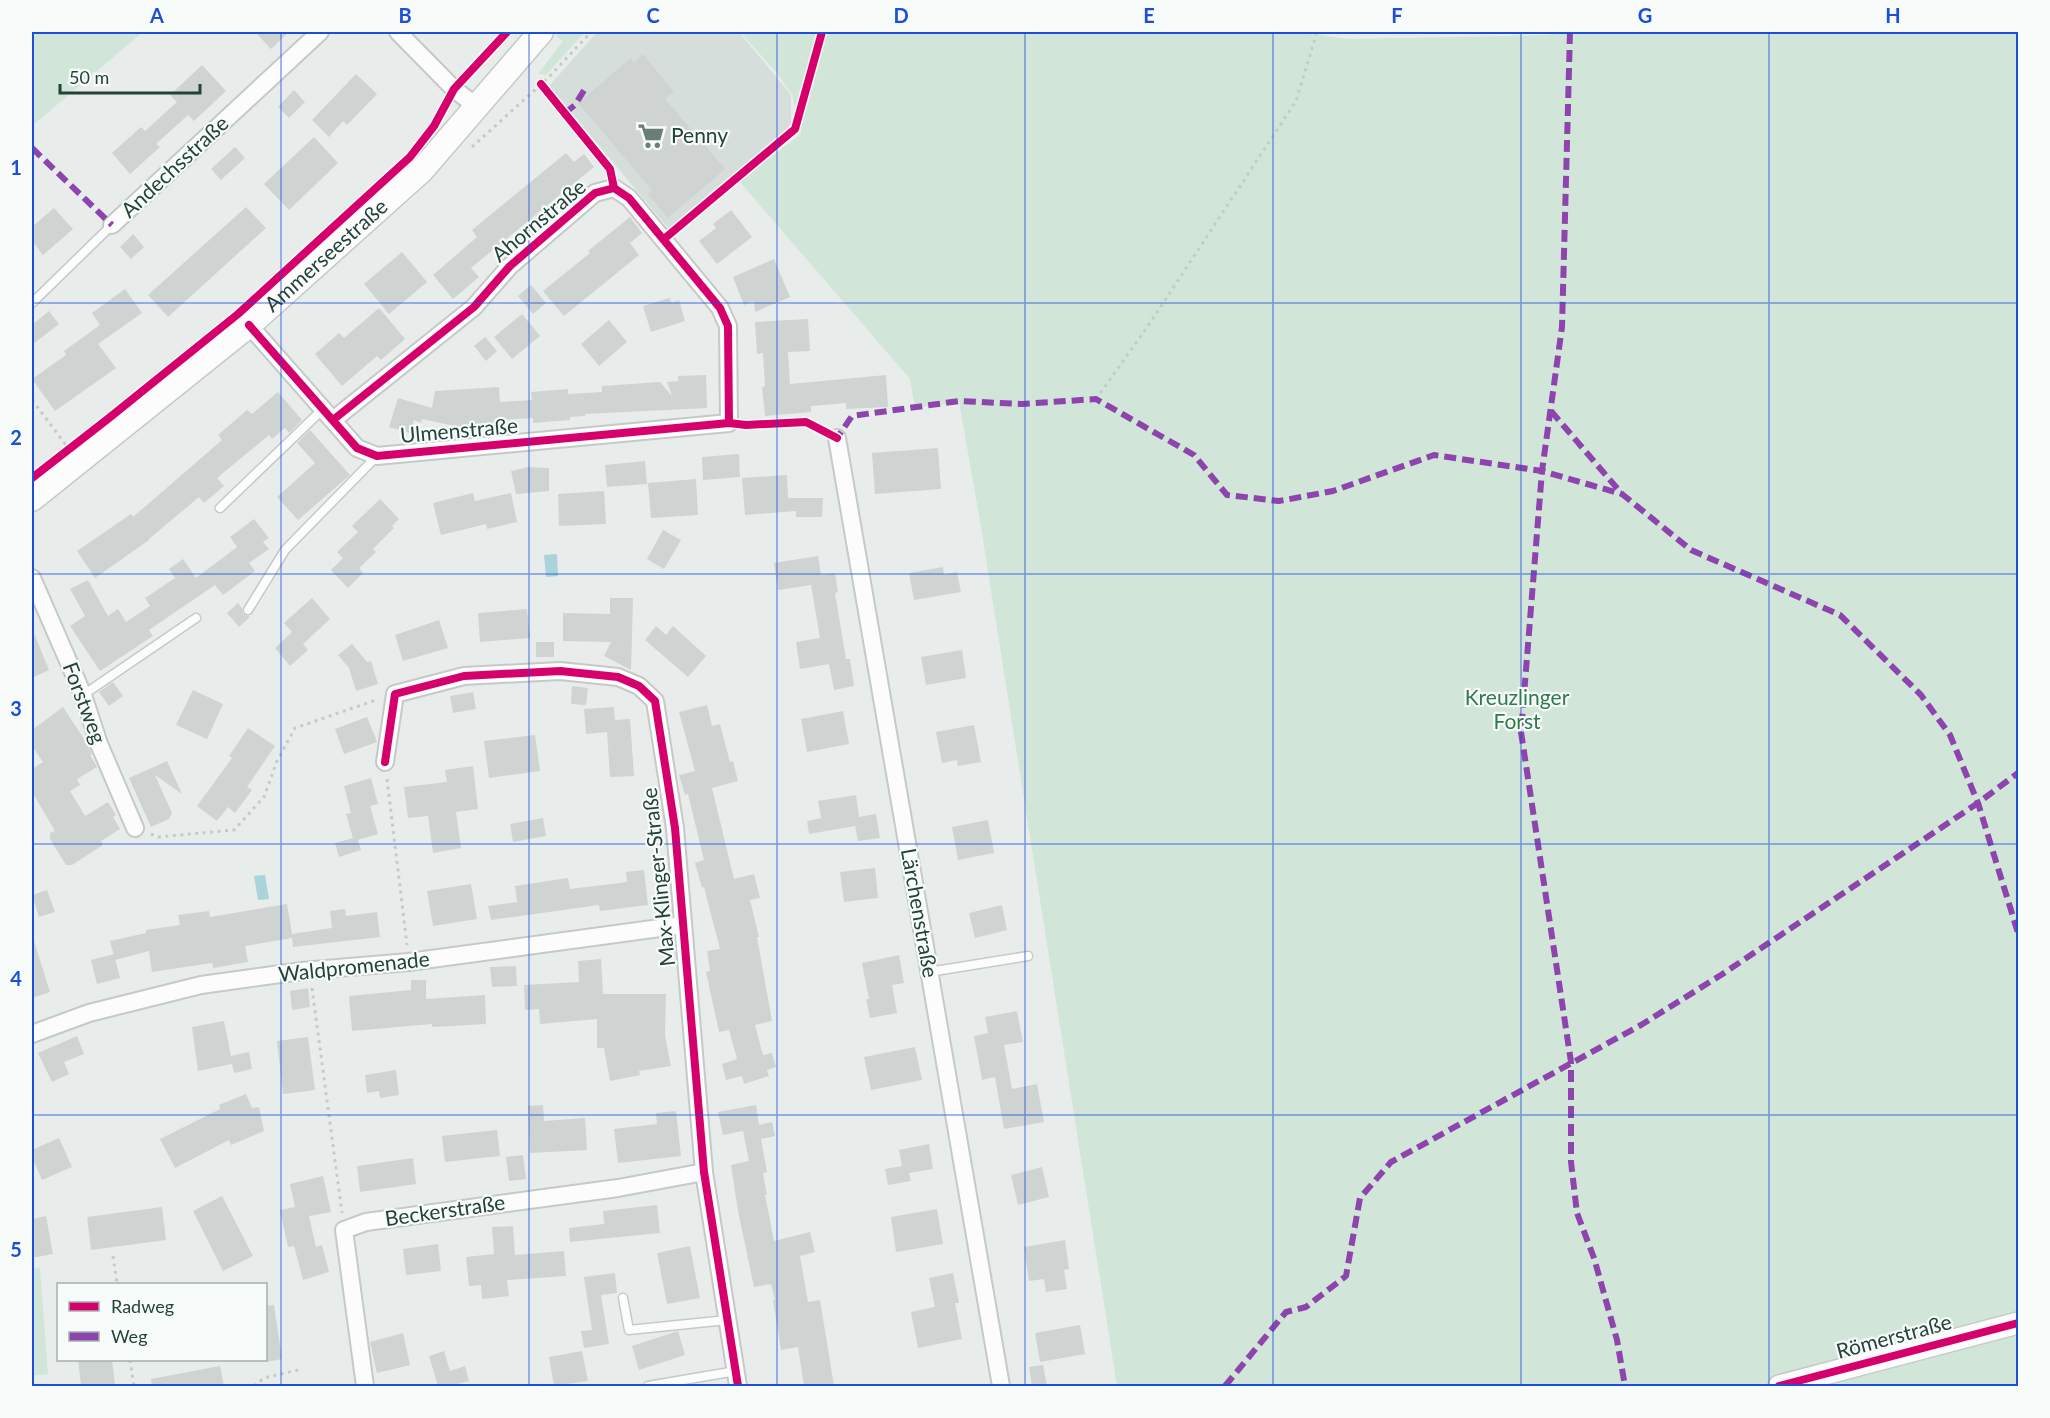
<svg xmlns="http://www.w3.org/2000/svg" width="2050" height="1418" viewBox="0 0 2050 1418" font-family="Lato,sans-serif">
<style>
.built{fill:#d6dedb}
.green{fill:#d1e6d8}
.water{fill:#a9d4db}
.building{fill:#cfd4d2}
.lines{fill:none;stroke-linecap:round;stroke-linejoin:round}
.service-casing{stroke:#c5cac8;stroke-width:11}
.minor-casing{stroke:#c5cac8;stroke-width:20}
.tertiary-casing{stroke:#c5cac8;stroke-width:24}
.secondary-casing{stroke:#c3cbc8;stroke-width:27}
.path{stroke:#c3ccca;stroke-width:3;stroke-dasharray:3 4.5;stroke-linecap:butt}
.service{stroke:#fcfcfc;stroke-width:8}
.minor{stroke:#fcfcfc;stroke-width:16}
.tertiary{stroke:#fcfcfc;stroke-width:21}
.secondary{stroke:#fcfcfc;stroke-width:24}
.quiet{stroke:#8e44ad;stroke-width:6;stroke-dasharray:12 6;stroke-linecap:butt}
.cycleway-casing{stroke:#f7fbf9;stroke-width:11}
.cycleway{stroke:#d6006c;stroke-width:8}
.grid{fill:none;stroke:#1d4ed8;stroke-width:1.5;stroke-opacity:0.55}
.labels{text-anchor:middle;stroke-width:4.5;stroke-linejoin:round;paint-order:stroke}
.poi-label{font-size:21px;fill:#24423a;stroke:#f7fbf9;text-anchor:start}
.street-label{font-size:21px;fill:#24423a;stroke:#f7fbf9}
.park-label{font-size:21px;fill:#2d7a4b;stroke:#f7fbf9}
.neatline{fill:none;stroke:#1d4ed8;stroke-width:2}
.grid-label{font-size:20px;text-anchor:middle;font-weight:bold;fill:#1d4ed8}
</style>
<rect width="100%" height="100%" fill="#e8edeb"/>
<path class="built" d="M597,32H739L791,95V127L669,229L549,86Z"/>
<g class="green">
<path d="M32,32H143L32,126Z"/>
<path d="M559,32H585L546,75L538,74L563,41L556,36Z"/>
<path d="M740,32H1294L1350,39L1550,35L1551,32H2018V1386H1117L980,521L959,402L915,408L910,379L739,181L801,134L792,94L775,71Z"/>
<path d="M40,1268L48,1374L32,1376V1269Z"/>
</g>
<g class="water">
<path d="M557,554L558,576L546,577L544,555Z"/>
<path d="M265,875L269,899L258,900L254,876Z"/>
</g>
<g class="building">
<path d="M255,32H289L271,49Z"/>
<path d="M643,54L674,92L665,99L725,169L668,218L648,194L652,190L578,103L631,58L634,62Z"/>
<path d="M202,65L226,91L194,121L188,115L156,144L160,147L130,174L112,153L141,127L145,131L177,102L170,95Z"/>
<path d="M356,74L377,94L347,125L343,121L329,137L312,120Z"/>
<path d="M294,90L305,102L289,118L278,107Z"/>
<path d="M314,137L338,163L289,210L264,184Z"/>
<path d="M235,147L245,158L221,180L211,169Z"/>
<path d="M566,153L574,162L584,154L594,167L471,268L479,277L453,299L433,275L477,237L472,230Z"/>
<path d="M246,207L266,228L168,317L148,295Z"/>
<path d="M54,208L73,229L43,255L32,241V227Z"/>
<path d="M731,210L752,237L717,264L699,241L716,228L713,224Z"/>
<path d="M630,217L642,233L630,243L639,255L564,316L543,291L590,253L588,251Z"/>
<path d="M133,234L144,247L131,259L120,247Z"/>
<path d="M402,252L427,282L389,314L364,284Z"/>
<path d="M774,259L790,297L755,312L754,301L744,305L733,277Z"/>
<path d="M531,285L546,303L533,314L518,296Z"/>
<path d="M125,289L142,313L98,344L116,368L55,411L32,379L66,355L64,351L100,325L92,313Z"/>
<path d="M669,298L672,303L679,300L685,321L651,332L643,306Z"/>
<path d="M379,308L405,339L381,360L377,356L342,386L315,354L339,333L344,338Z"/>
<path d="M49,311L59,324L32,345V325Z"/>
<path d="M522,314L540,336L512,359L494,337Z"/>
<path d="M808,319L810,351L788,352L790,384L886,375L888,407L846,409V403L811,406V412L765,416L762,387L765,386L763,353L757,354L755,322Z"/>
<path d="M609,320L627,342L599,366L581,344Z"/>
<path d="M485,337L497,351L486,361L474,346Z"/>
<path d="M706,375L707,408L585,414V416L570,417V420L533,423V418L501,420L502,426L464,428L422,419L421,423L414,420L410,433L389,427L398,398L432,408L435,391L499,387L500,402L532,400L531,392L568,389V394L602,392V386L660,382L672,396L667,382L678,381V376Z"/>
<path d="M278,392L302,420L289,433L285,428L272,439L269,435L217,478L224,486L204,503L199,497L149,539V540L95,578L77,551L131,514L133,517L222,440L218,435L247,410L252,414Z"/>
<path d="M310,430L350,475L298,520L277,497L315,463L297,443Z"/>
<path d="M938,448L941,489L875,494L872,453Z"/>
<path d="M739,454L740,477L703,480L702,457Z"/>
<path d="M645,461L647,484L607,487L605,465Z"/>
<path d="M528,467L549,468V491L516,494L511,471Z"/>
<path d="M787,475L788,498H823L822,517H796V511L745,515L742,478Z"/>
<path d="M696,479L698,515L651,518L648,483Z"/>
<path d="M604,491L606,524L559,526L558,494Z"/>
<path d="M473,493L475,501L511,493L517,522L487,529L486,524L441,535L433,503Z"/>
<path d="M380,499L399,519L392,526L394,528L373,549L376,552L359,568L363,573L348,588L331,570L343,558L337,552L358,532L352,526Z"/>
<path d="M254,519L269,538L263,542L269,549L249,563L255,571L223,595L215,585L149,630L153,636L100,671L70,626L85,616L70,589L88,580L108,616L118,609L126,622L150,606L145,598L175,578L169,569L183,559L196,578L237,547L230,537Z"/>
<path d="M663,530L681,540L664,569L647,559Z"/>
<path d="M818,556L821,575L835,573L838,592L835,593L846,659H850L854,686L834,690L829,664L800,669L796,642L820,638L811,585L778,590L774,563Z"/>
<path d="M943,567L944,575L957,572L961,592L914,600L909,573Z"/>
<path d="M312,598L330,619L303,644L308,650L290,666L275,648L292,632L284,623Z"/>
<path d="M610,598H633L631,670L604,656L611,642L563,641V613L610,614Z"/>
<path d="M238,603L242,608L243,614L250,617L239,627L227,613Z"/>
<path d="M527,609L530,638L480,642L478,613Z"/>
<path d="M439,620L448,648L403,661L395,635Z"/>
<path d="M656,626L666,635L673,626L706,656L688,677L645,640Z"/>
<path d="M32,628L49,670L32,678Z"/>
<rect x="536" y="642" width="18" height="15"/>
<path d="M352,644L367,662L371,661L378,684L356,691L349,668L338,655Z"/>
<path d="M962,650L966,678L926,685L921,657Z"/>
<path d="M113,682L123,696L109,706L99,692Z"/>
<path d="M572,686L588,688L586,705L571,704Z"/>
<path d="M193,690L223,704L207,739L176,725Z"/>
<path d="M473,692L476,709L453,713L450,696Z"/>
<path d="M707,705L712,726L720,724L730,762L733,761L738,781L712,788L734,879L754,874L760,898L750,900L759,937H757L772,1021L755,1025L763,1055L772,1053L776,1067L767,1070L769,1076L744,1084L742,1076L726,1080L722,1064L737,1059L729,1030L719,1032L706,972L710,971L707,951L720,949L704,887L702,888L695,863L704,860L688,794L685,795L679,775L695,771L679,712Z"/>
<path d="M63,707L88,745L92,754L90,755L97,767L77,779L80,785L70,791L85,816L108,802L116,815L113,817L120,829L101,841L103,845L72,865H66L50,839V833L55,831L32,792V769L43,762L32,746V730Z"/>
<path d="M614,707L615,720L630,719L634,776L610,777L607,732L586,734L584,709Z"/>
<path d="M843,711L849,744L807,752L801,719Z"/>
<path d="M367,717L377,742L344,754L335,729Z"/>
<path d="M974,725L981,762L958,766L957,760L942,763L936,732Z"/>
<path d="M248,728L275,746L247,787L252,790L235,813L228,807L217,821L197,806L232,758L229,756Z"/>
<path d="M535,735L540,771L489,778L484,741Z"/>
<path d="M167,761L182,794L155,775L172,813L169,819L151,827L129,778Z"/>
<path d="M473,766L478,809L456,812L461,848L433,853L428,816L408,818L404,787L447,782L445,770Z"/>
<path d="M371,778L378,804L370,806L378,834L358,840L361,850L339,857L335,843L353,838L346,814L351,813L344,786Z"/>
<path d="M856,795L859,817L876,814L880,838L858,841L855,826L809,834L807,821L821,818L818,801Z"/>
<path d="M543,818L546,836L513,842L510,824Z"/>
<path d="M988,820L994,853L958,860L952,827Z"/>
<path d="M875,868L878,898L844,902L840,872Z"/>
<path d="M644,870L648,905L600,911L599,905L491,920L488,906L517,902L515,886L568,878L570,889L627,882L626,872Z"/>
<path d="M471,884L477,919L433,926L427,891Z"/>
<path d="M47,890L55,912L39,917L32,895Z"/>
<path d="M287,904L292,934L332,928L330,911L345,909L346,916L377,912L380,937L293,947L292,938L245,946L248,962L213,968L212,963L152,972L149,951L115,960L110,941L146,933V930L180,925L178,915L209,911L210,917Z"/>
<path d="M1002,905L1007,930L975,938L969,913Z"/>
<path d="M32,941H34L50,992L32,998Z"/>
<path d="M114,954L120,978L97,984L91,960Z"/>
<path d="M899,955L904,983L892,985L897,1013L870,1018L866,999H869L862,963Z"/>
<path d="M601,959L603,994H666L665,1036L671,1066L639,1071L640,1075L610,1081L604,1048H597V1019L540,1024L539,1009L525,1010L524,985L579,982L578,961Z"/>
<path d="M516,966L517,986L492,987L490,967Z"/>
<path d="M411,980H426V999L485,995L486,1024L432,1027V1024L352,1031L349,996L411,990Z"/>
<path d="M308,988L310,1007L292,1010L290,991Z"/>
<path d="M1017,1011L1023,1042L1004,1045L1012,1089L1037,1084L1044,1122L1004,1129L995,1077L982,1080L974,1036L988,1033L985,1017Z"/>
<path d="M224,1021L231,1056L249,1052L252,1069L234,1073L232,1064L198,1071L192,1027Z"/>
<path d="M77,1036L84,1054L64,1062L69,1074L52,1082L38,1053Z"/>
<path d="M308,1037L315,1090L283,1094L277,1041Z"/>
<path d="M915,1047L922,1080L871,1090L864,1057Z"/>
<path d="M396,1070L399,1095L380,1098L379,1091L367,1093L365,1075Z"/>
<path d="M246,1094L252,1108L259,1107L264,1131L231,1145L229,1140L175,1168L160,1139L220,1109L219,1105Z"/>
<path d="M543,1105L544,1121L585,1118L587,1150L530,1153L528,1106Z"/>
<path d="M756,1105L759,1125L772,1122L775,1136L761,1139L767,1172L763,1173L767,1195H765L774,1241L810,1232L815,1252L800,1256L808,1302L820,1300L834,1386H804L798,1347L781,1350L773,1300H775L771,1284L754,1287L738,1211L731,1165L749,1161L743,1131L723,1135L718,1112Z"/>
<path d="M676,1111L681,1156L618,1163L614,1129L657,1124L656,1113Z"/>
<path d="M497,1130L500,1156L445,1162L442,1136Z"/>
<path d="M59,1138L72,1167L42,1180L32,1157V1150Z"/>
<path d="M929,1144L933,1169L909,1173L911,1181L888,1185L885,1169L902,1166L899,1150Z"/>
<path d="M523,1155L526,1179L509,1181L506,1157Z"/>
<path d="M413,1158L416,1184L360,1192L357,1166Z"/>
<path d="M1042,1167L1049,1197L1018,1205L1011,1175Z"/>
<path d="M323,1176L331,1212L309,1216L316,1247L322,1245L329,1272L303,1280L294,1246L288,1247L280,1210L295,1207L290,1184Z"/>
<path d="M222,1196L253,1256L223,1271L193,1211Z"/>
<path d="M657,1205L660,1233L570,1242L569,1228L604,1224L603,1211Z"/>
<path d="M162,1207L166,1240L91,1250L87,1217Z"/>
<path d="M937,1209L943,1244L896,1252L891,1217Z"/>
<path d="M46,1216L53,1254L32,1258V1219Z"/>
<path d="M513,1226L515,1255L564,1251L566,1276L507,1280L509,1296L482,1299L481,1285L469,1286L466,1257L494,1254L492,1227Z"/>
<path d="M1065,1240L1069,1269L1064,1270L1067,1289L1046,1292L1044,1279L1029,1281L1024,1247Z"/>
<path d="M438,1244L441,1271L406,1275L403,1249Z"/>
<path d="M690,1246L700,1298L667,1304L657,1253Z"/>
<path d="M615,1273L617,1293L601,1295L609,1344L584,1348L581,1331L592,1330L584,1277Z"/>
<path d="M953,1273L959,1303H955L962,1339L918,1348L911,1312L935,1307L929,1278Z"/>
<path d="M274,1305L282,1359L266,1362V1306Z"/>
<path d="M1080,1325L1085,1354L1040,1362L1035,1333Z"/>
<path d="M678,1331L685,1355L639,1370L632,1346Z"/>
<path d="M403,1333L410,1365L377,1373L370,1342Z"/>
<path d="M444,1351L450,1371L465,1366L469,1381L449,1386H438L429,1356Z"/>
<path d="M582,1351L588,1381L554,1386L549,1357Z"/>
<path d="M78,1359H112L115,1386H81Z"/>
<path d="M1043,1365L1047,1386H1032L1029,1367Z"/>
<path d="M220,1366L224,1386H152L151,1379Z"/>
</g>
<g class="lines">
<g class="service-casing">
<g id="service">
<path d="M32,303L112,225"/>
<path d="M220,508L323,409"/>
<path d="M248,610L285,550L377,456"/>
<path d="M83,695L196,618"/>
<path d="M929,972L1028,956"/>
<path d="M623,1298L629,1330L727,1320"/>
<path d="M648,1386L736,1371"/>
</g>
</g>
<g class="minor-casing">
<g id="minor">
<path d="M398,32L454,89L477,107"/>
<path d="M112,225L320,32"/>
<path d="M249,325L357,448L377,456L729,423L728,326L720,308L629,198L614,188L595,193L510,266L474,307L333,420"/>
<path d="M837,438L1001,1386"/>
<path d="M32,578L83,695L99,744L135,828"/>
<path d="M385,762L395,694L464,676L560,671L618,677L639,686L655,701L675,828L704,1172L738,1386"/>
<path d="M32,1034L89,1013L201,985L302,971L409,962L682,925"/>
<path d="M365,1386L344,1230L366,1222L618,1188L704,1172"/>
</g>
</g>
<g class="tertiary-casing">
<path id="tertiary" d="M1779,1386L2018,1323"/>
</g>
<g class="secondary-casing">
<g id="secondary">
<path id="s1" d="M32,499L249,325L422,170L541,32"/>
</g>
</g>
<g class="path">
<path d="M472,147L548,78L591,32"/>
<path d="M1096,399L1148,326L1296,101L1317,32"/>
<path d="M32,400L66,445"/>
<path d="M387,779L407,945"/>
<path d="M151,834L158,837L234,830L264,797L277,761L295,728L376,700"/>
<path d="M312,988L342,1213"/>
<path d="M113,1256L117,1284"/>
<path d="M130,1360L134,1386"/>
<path d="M254,1386L264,1378L298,1370"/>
</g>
<use href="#service" class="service"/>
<use href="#minor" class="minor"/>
<use href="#tertiary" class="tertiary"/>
<use href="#secondary" class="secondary"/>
<g class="quiet">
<path d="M1570,32L1562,327L1542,471L1521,732L1571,1062V1162L1577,1213L1594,1258L1617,1340L1625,1386"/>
<path d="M565,113L575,105L586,87"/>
<path d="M32,148L112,225"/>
<path d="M1551,411L1622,494L1691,550L1840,615L1921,695L1950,735L1978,803L2018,933"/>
<path d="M833,436L837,438L852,416L959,401L1022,404L1096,399L1194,455L1227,495L1279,501L1333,491L1434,455L1542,471L1622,494"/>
<path d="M1225,1386L1286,1312L1306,1307L1346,1276L1360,1198L1391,1162L1641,1025L1721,975L1978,803L2018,773"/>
</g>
<g class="cycleway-casing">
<g id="cycleway">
<path d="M541,84L610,169L614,188"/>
<path d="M664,239L795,129L822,32"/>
<path d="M249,325L357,448L377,456L729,423L746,425L806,422L837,438"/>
<path d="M333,420L474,307L510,266L595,193L614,188L629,198L720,308L728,326L729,423"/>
<path d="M32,478L109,418L238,314L410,157L434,126L454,89L507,32"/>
<path d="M385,762L395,694L464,676L560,671L618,677L639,686L655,701L675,828L704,1172L738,1386"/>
<path d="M1779,1386L2018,1323"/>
</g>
</g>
<use href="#cycleway" class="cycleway"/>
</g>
<path class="grid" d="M281,32V1386M529,32V1386M777,32V1386M1025,32V1386M1273,32V1386M1521,32V1386M1769,32V1386M32,303H2018M32,574H2018M32,844H2018M32,1115H2018"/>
<defs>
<g id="supermarket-bare" transform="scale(2.07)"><path d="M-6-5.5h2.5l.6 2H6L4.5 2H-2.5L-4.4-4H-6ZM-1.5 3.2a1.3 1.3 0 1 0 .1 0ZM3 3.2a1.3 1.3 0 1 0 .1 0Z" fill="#697e78" stroke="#f7fbf9" stroke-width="2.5" paint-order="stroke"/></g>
</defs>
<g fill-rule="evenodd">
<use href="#supermarket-bare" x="651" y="136"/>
</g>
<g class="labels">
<g class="poi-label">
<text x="671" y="143">Penny</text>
</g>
<g class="street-label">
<text transform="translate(175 167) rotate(-43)" y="7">Andechsstraße</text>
<text transform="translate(539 221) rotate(-40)" y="7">Ahornstraße</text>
<text dy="7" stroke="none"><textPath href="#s1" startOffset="382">Ammerseestraße</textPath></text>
<text transform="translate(459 431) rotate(-5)" y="7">Ulmenstraße</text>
<text transform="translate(84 703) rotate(69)" y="7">Forstweg</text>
<text transform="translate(659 877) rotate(-96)" y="7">Max-Klinger-Straße</text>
<text transform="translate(919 913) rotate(80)" y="7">Lärchenstraße</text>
<text transform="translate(354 967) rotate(-6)" y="7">Waldpromenade</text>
<text transform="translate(445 1211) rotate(-8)" y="7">Beckerstraße</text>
<text transform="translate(1894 1337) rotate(-15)" y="7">Römerstraße</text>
</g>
<g class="park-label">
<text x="1517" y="705">Kreuzlinger<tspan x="1517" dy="24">Forst</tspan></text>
</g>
</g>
<rect width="2050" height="1418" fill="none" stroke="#f7fbf9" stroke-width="66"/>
<rect x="57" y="1283" width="210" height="78" fill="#f7fbf9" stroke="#a3b1ad" stroke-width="1.5"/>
<rect x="69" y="1302" width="30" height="9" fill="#d6006c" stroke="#a3b1ad" stroke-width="1.5"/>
<text x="111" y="1313" font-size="18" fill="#24423a">Radweg</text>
<rect x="69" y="1332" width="30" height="9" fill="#8e44ad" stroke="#a3b1ad" stroke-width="1.5"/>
<text x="111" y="1343" font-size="18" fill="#24423a">Weg</text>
<path d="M60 84v9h140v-9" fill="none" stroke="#24423a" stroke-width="3"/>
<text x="69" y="84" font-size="18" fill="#24423a" stroke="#f7fbf9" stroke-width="4.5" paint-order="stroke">50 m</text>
<rect x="33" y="33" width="1984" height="1352" class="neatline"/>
<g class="grid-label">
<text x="157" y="23">A</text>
<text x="405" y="23">B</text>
<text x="653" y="23">C</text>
<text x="901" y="23">D</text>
<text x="1149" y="23">E</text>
<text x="1397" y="23">F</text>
<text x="1645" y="23">G</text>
<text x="1893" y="23">H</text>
<text x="16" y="175">1</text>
<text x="16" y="445">2</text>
<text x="16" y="716">3</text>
<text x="16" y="986">4</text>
<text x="16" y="1257">5</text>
</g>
</svg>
